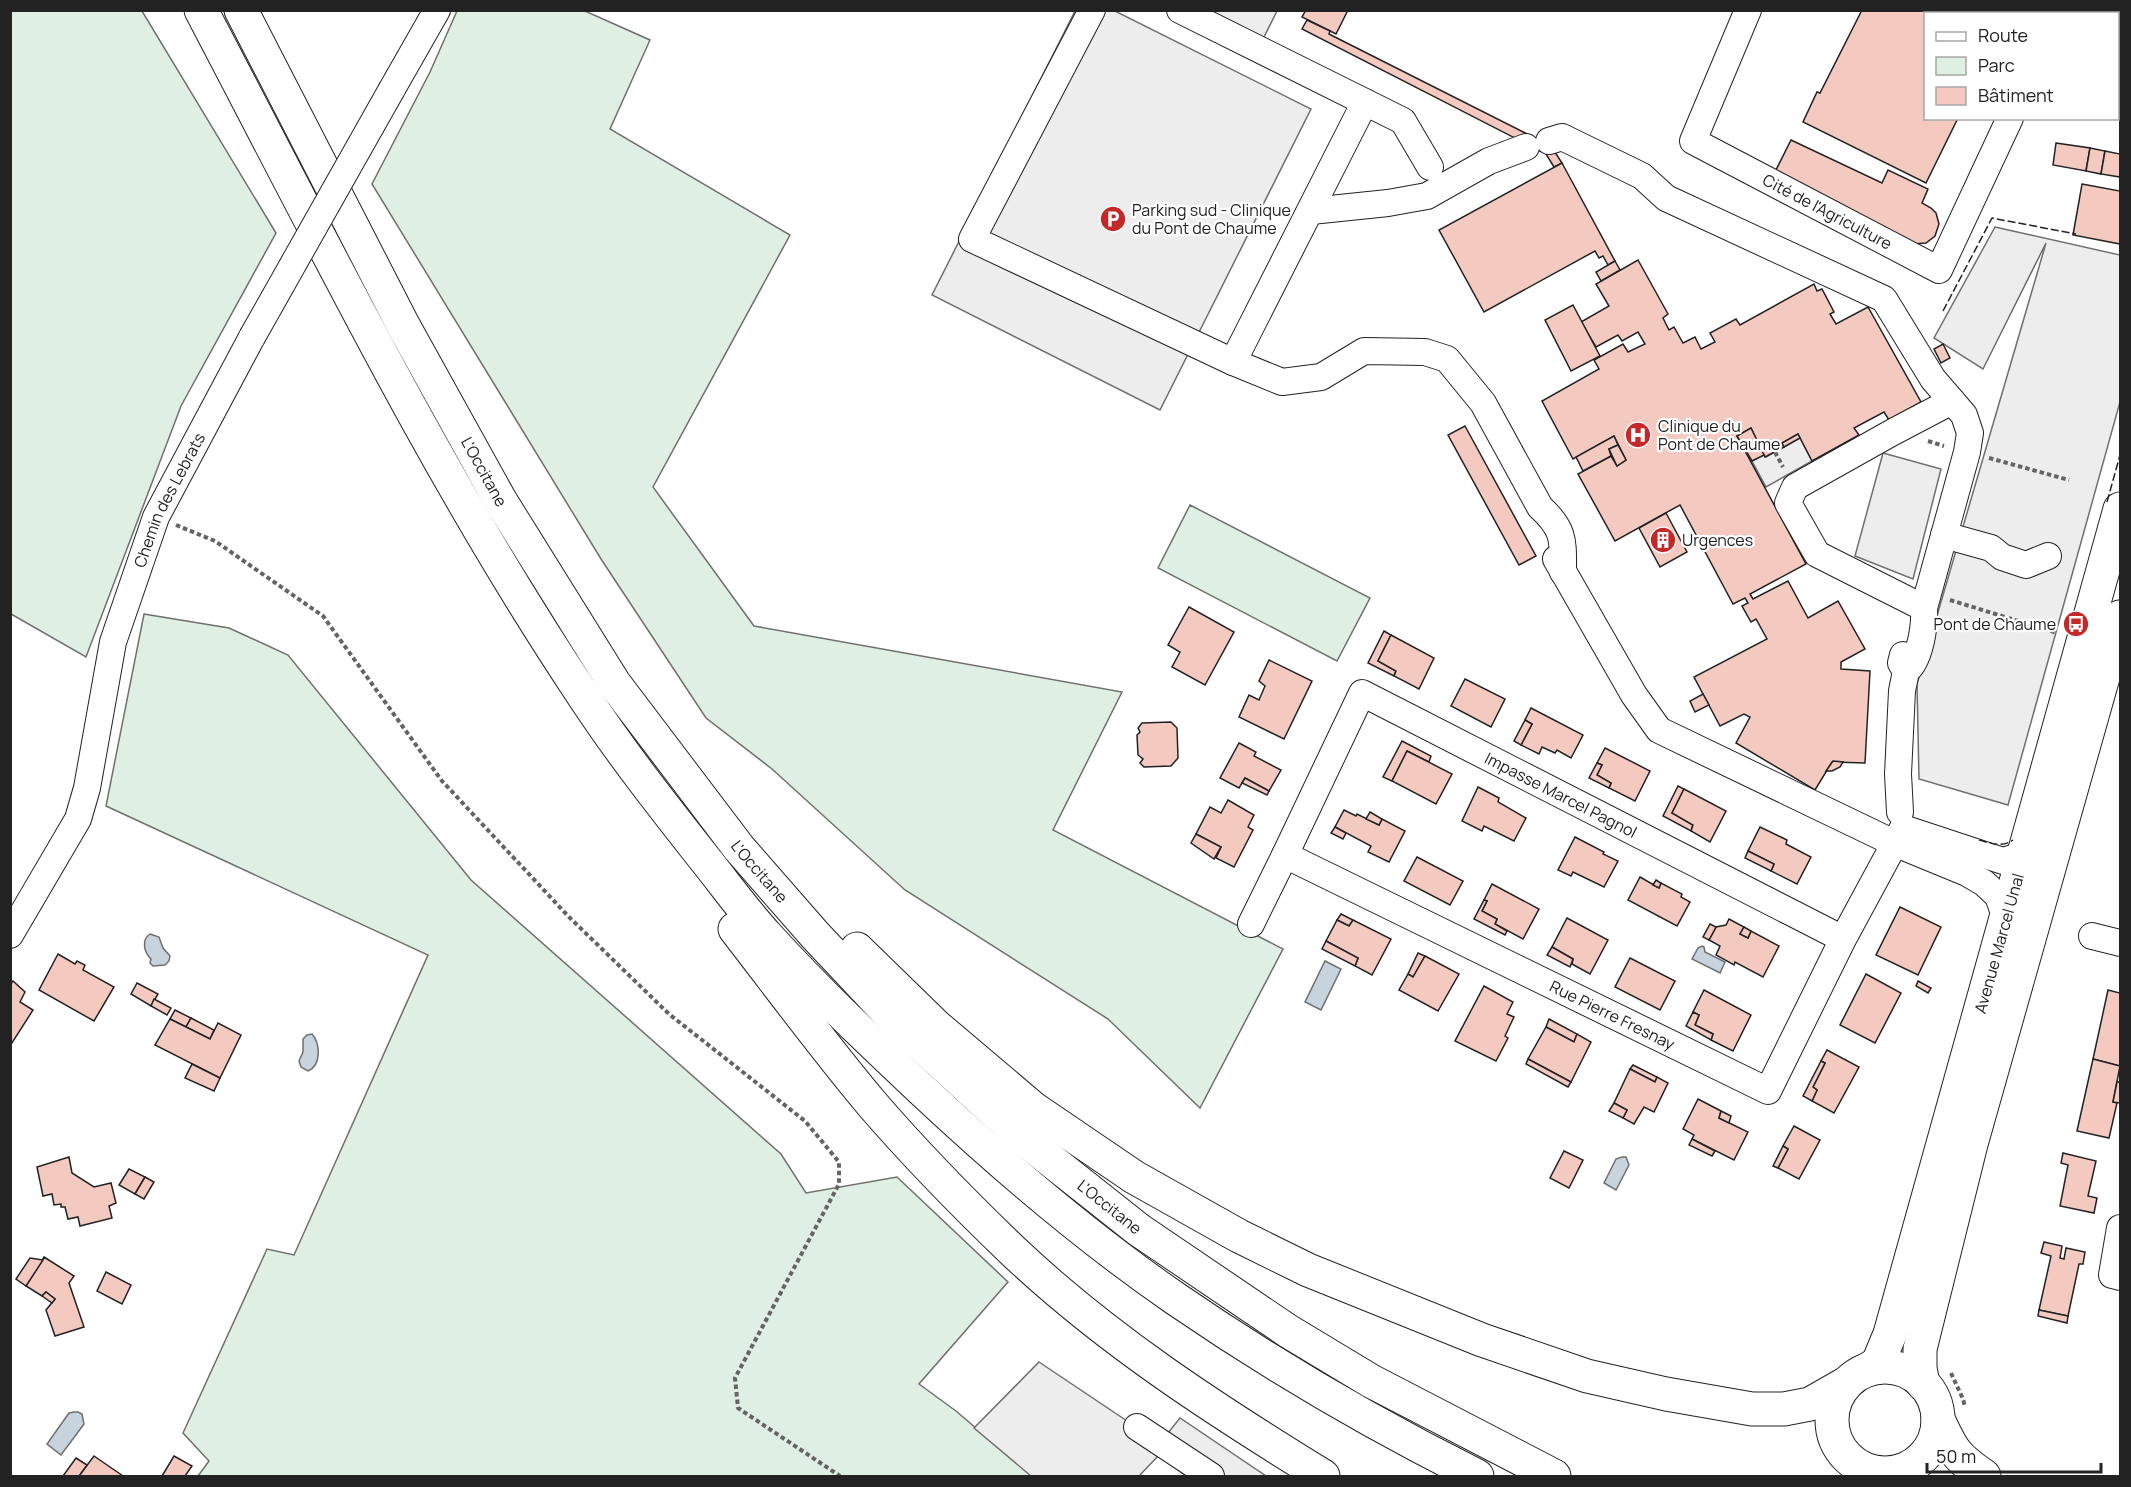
<svg xmlns="http://www.w3.org/2000/svg" width="2131" height="1487" viewBox="0 0 2131 1487" font-family="Manrope,sans-serif">
<style>
.green{fill:#e0efe3;stroke:#6f6f6f;stroke-width:1.5}
.parking{fill:#ededed;stroke:#6f6f6f;stroke-width:1.5}
.water{fill:#c7d3dd;stroke:#6f6f6f;stroke-width:1.5}
.building{fill:#f3c9c0;stroke:#222;stroke-width:1.5}
.lines{fill:none;stroke-linecap:round;stroke-linejoin:round}
.minor-casing{stroke:#222;stroke-width:28}
.major-casing{stroke:#222;stroke-width:35}
.highway-casing{stroke:#222;stroke-width:35}
.path{stroke:#646464;stroke-width:4;stroke-dasharray:4.5 3;stroke-linecap:butt}
.minor{stroke:#fff;stroke-width:26}
.major{stroke:#fff;stroke-width:33}
.highway{stroke:#fff;stroke-width:33}
.minor-bridge-casing{stroke:#222;stroke-width:28;stroke-linecap:butt}
.minor-bridge{stroke:#fff;stroke-width:26}
.fence{stroke:#222;stroke-width:1.5;stroke-dasharray:8 3;stroke-linecap:butt}
.labels{text-anchor:middle;stroke-width:4.5;stroke-linejoin:round;paint-order:stroke}
.poi-label{font-size:16px;fill:#222;stroke:#fff;text-anchor:start}
.street-label{font-size:16px;fill:#222;stroke:#fff}
</style>
<rect width="100%" height="100%" fill="#fff"/>
<g class="green">
<path d="M11,10L142,11L276,233L181,406L86,657L11,614Z"/>
<path d="M457,11H585L650,40L610,129L790,235L653,487L754,626L1122,692L1053,830L1283,949L1200,1108L1108,1019L905,890L772,769L706,718L601,559L372,184L430,72Z"/>
<path d="M1190,505L1370,598L1337,661L1158,568Z"/>
<path d="M144,614L229,628L288,655L471,880L781,1154L806,1193L897,1177L1008,1282L919,1384L956,1411L1032,1476H198L209,1461L183,1433L267,1249L294,1255L428,955L106,806Z"/>
</g>
<g class="parking">
<path d="M1075,11H1115L1311,109L1160,410L932,295Z"/>
<path d="M1180,11H1277L1258,49Z"/>
<path d="M1995,227L2120,255V402L2008,805L1919,779L1917,684L2046,243L1983,369L1934,338Z"/>
<path d="M1800,438L1812,461L1766,487L1752,461L1764,455L1766,457Z"/>
<path d="M1883,453L1941,469L1913,579L1855,556Z"/>
<path d="M1039,1362L1160,1443L1180,1418L1266,1476H1186L1159,1455L1139,1476H1031L974,1428Z"/>
</g>
<g class="water">
<path d="M150,934L159,937L163,948L170,956L169,961L165,965L153,966L150,963L151,959C144,952 141,940 150,934Z"/>
<path d="M1702,946L1704,947L1705,952L1725,962L1720,973L1692,959L1698,948Z"/>
<path d="M1325,961L1341,969L1321,1010L1305,1002Z"/>
<path d="M312,1034C320,1043 322,1065 308,1071L301,1067L299,1061L303,1052V1039L307,1035Z"/>
<path d="M1622,1157H1626L1629,1165L1616,1190L1604,1183L1616,1159Z"/>
<path d="M74,1412H78L82,1414L84,1424L61,1455L47,1444L69,1413Z"/>
</g>
<g class="building">
<path d="M1306,10H1348L1336,34L1302,17Z"/>
<path d="M1862,10H1967L1969,14H1926V118H1958L1926,183L1803,122L1817,92L1820,93Z"/>
<path d="M1307,20L1330,31L1329,34L1551,146L1562,163L1554,167L1546,154L1302,29Z"/>
<path d="M1791,140L1882,183L1888,170L1928,189L1922,203L1931,208L1936,213L1939,224L1935,236L1926,243L1913,244L1773,176Z"/>
<path d="M2056,143L2090,148L2086,171L2053,165Z"/>
<path d="M2090,148L2105,151L2101,174L2086,171Z"/>
<path d="M2105,151L2120,154V177L2101,174Z"/>
<path d="M1562,163L1615,261L1608,265L1603,256L1599,258L1595,251L1484,312L1439,230Z"/>
<path d="M2082,184L2120,191V244L2073,235Z"/>
<path d="M1638,260L1668,314L1663,318L1669,330L1674,327L1683,343L1695,337L1701,349L1715,342L1710,333L1736,319L1740,325L1814,284L1817,291L1822,289L1834,312L1830,314L1836,324L1868,307L1921,402L1889,420L1884,412L1854,428L1859,435L1812,461L1798,434L1782,443L1784,447L1765,457L1751,428L1737,436L1806,564L1750,594L1753,599L1788,581L1808,618L1838,601L1865,649L1841,662V669L1870,671L1865,763L1832,762L1815,790L1736,743L1750,717L1744,714L1720,726L1694,677L1767,639L1756,619L1751,622L1742,606L1748,603L1745,598L1733,604L1680,505L1615,541L1578,474L1611,456L1617,466L1626,460L1614,436L1573,459L1542,401L1599,369L1594,360L1623,344L1628,352L1645,344L1638,332L1622,341L1618,335L1596,347L1581,322L1609,306L1596,284Z"/>
<path d="M1615,261L1620,270L1601,281L1596,272Z"/>
<path d="M1573,305L1600,356L1571,371L1545,320Z"/>
<path d="M1943,344L1950,358L1941,363L1934,349Z"/>
<path d="M1465,426L1536,556L1519,565L1448,435Z"/>
<path d="M1751,428L1764,455L1752,461L1737,436Z"/>
<path d="M1798,434L1800,438L1784,447L1782,443Z"/>
<path d="M1614,436L1618,445L1609,449L1611,456L1583,471L1576,457Z"/>
<path d="M1618,445L1626,460L1617,466L1609,449Z"/>
<path d="M1666,513L1687,552L1660,567L1639,528Z"/>
<path d="M1189,607L1234,632L1205,685L1172,667L1180,652L1168,645Z"/>
<path d="M1384,631L1391,635L1378,661L1396,671L1394,676L1368,663Z"/>
<path d="M1391,635L1434,658L1419,689L1394,676L1396,671L1378,661Z"/>
<path d="M1269,660L1312,681L1284,739L1239,717L1249,695L1259,700L1265,686L1259,681Z"/>
<path d="M1465,679L1505,699L1491,727L1451,706Z"/>
<path d="M1703,694L1709,705L1695,712L1690,701Z"/>
<path d="M1531,708L1583,735L1571,758L1557,750L1555,753L1542,747L1539,754L1521,745L1532,724L1525,720Z"/>
<path d="M1525,720L1532,724L1521,745L1514,741Z"/>
<path d="M1171,722L1177,728L1178,758L1171,766L1144,767L1140,763L1143,759L1138,755L1137,735L1140,732L1138,728L1142,723Z"/>
<path d="M1402,741L1431,756L1429,762L1407,751L1392,781L1383,777Z"/>
<path d="M1239,743L1256,752L1254,756L1281,770L1269,791L1245,778L1239,788L1220,778Z"/>
<path d="M1605,748L1650,771L1635,801L1609,788L1611,783L1597,775L1602,765L1597,763Z"/>
<path d="M1407,751L1452,774L1436,804L1392,781Z"/>
<path d="M1833,761L1843,762L1840,767L1832,771H1826Z"/>
<path d="M1597,763L1602,765L1597,775L1611,783L1609,788L1589,778Z"/>
<path d="M1245,778L1269,791L1267,795L1242,783Z"/>
<path d="M1678,786L1684,789L1672,813L1693,825L1691,831L1663,816Z"/>
<path d="M1478,787L1499,798L1498,802L1526,818L1514,841L1484,826L1482,831L1462,821Z"/>
<path d="M1684,789L1726,811L1710,842L1691,831L1693,825L1672,813Z"/>
<path d="M1228,800L1254,815L1248,827L1253,830L1234,867L1216,858L1221,847L1196,834L1210,807L1221,813Z"/>
<path d="M1344,810L1356,816L1357,814L1379,825L1382,819L1405,831L1389,862L1368,852L1371,846L1335,827Z"/>
<path d="M1370,812L1382,819L1379,825L1366,819Z"/>
<path d="M1335,827L1346,833L1343,839L1331,833Z"/>
<path d="M1760,827L1787,840L1786,844L1811,857L1797,884L1771,871L1774,864L1748,851Z"/>
<path d="M1196,834L1221,847L1214,859L1191,843Z"/>
<path d="M1575,837L1604,852L1603,854L1618,861L1604,887L1573,872L1571,876L1558,870Z"/>
<path d="M1748,851L1774,864L1771,871L1745,858Z"/>
<path d="M1417,857L1463,881L1450,905L1404,881Z"/>
<path d="M1640,877L1659,888L1661,883L1682,894L1681,897L1690,902L1677,926L1628,900Z"/>
<path d="M1656,880L1661,883L1659,888L1653,885Z"/>
<path d="M1492,884L1539,909L1523,939L1495,924L1497,919L1482,911L1487,901L1484,900Z"/>
<path d="M1484,900L1487,901L1482,911L1497,919L1495,924L1507,931L1505,935L1474,919Z"/>
<path d="M1900,907L1941,927L1918,975L1876,955Z"/>
<path d="M1341,914L1353,920L1349,926L1337,920Z"/>
<path d="M1567,918L1608,940L1590,974L1572,964L1573,959L1552,947Z"/>
<path d="M1729,919L1744,927L1740,934L1748,938L1751,931L1779,946L1763,977L1735,962L1734,965L1716,955L1720,946L1709,940L1716,927L1726,925Z"/>
<path d="M1337,920L1349,926L1353,920L1391,939L1372,975L1355,966L1358,958L1326,941Z"/>
<path d="M1710,924L1716,927L1709,940L1703,937Z"/>
<path d="M1744,927L1751,931L1748,938L1740,934Z"/>
<path d="M1326,941L1358,958L1355,966L1322,949Z"/>
<path d="M1552,947L1573,959L1570,967L1547,955Z"/>
<path d="M1418,953L1425,956L1413,977L1408,974Z"/>
<path d="M58,954L75,964L77,961L85,965L83,970L114,987L94,1021L39,990Z"/>
<path d="M1425,956L1459,974L1438,1011L1399,990L1408,974L1413,977Z"/>
<path d="M1630,958L1675,981L1660,1010L1615,987Z"/>
<path d="M1866,974L1901,993L1875,1043L1840,1025Z"/>
<path d="M13,981L25,992L20,1002L33,1010L10,1046V985Z"/>
<path d="M1918,981L1931,988L1928,993L1916,986Z"/>
<path d="M137,983L158,994L151,1006L131,994Z"/>
<path d="M1484,986L1513,1002L1507,1014L1514,1017L1505,1036L1508,1038L1496,1061L1455,1041Z"/>
<path d="M1704,990L1751,1015L1733,1051L1711,1040L1713,1034L1695,1025L1699,1015L1693,1012Z"/>
<path d="M2108,990L2120,993V1066L2093,1059Z"/>
<path d="M154,999L171,1008L167,1015L151,1006Z"/>
<path d="M175,1010L191,1018L186,1027L170,1019Z"/>
<path d="M1693,1012L1699,1015L1695,1025L1713,1034L1711,1040L1686,1026Z"/>
<path d="M191,1018L214,1030L210,1039L186,1027Z"/>
<path d="M170,1019L210,1039L218,1023L241,1035L220,1078L155,1045Z"/>
<path d="M1549,1019L1577,1034L1574,1042L1546,1027Z"/>
<path d="M1546,1027L1574,1042L1577,1034L1591,1042L1571,1082L1528,1059Z"/>
<path d="M1827,1050L1859,1067L1834,1113L1812,1101L1817,1090L1813,1087L1825,1063L1821,1061Z"/>
<path d="M1528,1059L1571,1082L1568,1087L1526,1064Z"/>
<path d="M2093,1059L2120,1066L2113,1102L2117,1103L2109,1138L2077,1131Z"/>
<path d="M1821,1061L1825,1063L1813,1087L1817,1090L1812,1101L1803,1096Z"/>
<path d="M192,1064L220,1078L214,1091L185,1078Z"/>
<path d="M1633,1065L1657,1077L1655,1082L1630,1069Z"/>
<path d="M1630,1069L1655,1082L1657,1077L1668,1083L1654,1112L1644,1107L1634,1124L1623,1118L1627,1110L1614,1103Z"/>
<path d="M2117,1082H2120V1103L2113,1102Z"/>
<path d="M1698,1099L1721,1111L1719,1118L1748,1132L1734,1160L1692,1139L1694,1135L1683,1129Z"/>
<path d="M1614,1103L1627,1110L1623,1118L1609,1111Z"/>
<path d="M1721,1111L1731,1116L1729,1123L1719,1118Z"/>
<path d="M1794,1126L1820,1140L1799,1179L1778,1168L1788,1149L1783,1146Z"/>
<path d="M1692,1139L1715,1151L1712,1156L1689,1145Z"/>
<path d="M1783,1146L1788,1149L1778,1168L1773,1166Z"/>
<path d="M1564,1151L1583,1160L1569,1188L1550,1178Z"/>
<path d="M2063,1153L2096,1161L2088,1196L2097,1198L2094,1213L2060,1206L2068,1165L2061,1163Z"/>
<path d="M69,1157L72,1173L94,1187L111,1183L116,1203L109,1206L112,1218L80,1226L78,1217L68,1219L65,1207H61V1204L54,1205L52,1194L43,1196L37,1167Z"/>
<path d="M129,1169L145,1177L135,1194L119,1185Z"/>
<path d="M145,1177L154,1182L144,1199L135,1194Z"/>
<path d="M2044,1242L2062,1246L2060,1258L2064,1259L2066,1248L2085,1252L2083,1264H2079L2068,1316L2039,1310L2051,1256L2041,1253Z"/>
<path d="M44,1257L74,1276L69,1283L84,1327L55,1336L46,1310L55,1299L46,1292L42,1296L26,1286Z"/>
<path d="M30,1258L43,1260L26,1286L16,1279Z"/>
<path d="M106,1272L131,1285L122,1304L97,1291Z"/>
<path d="M46,1292L55,1299L52,1303L42,1296Z"/>
<path d="M2039,1310L2068,1316L2067,1323L2038,1316Z"/>
<path d="M94,1456L123,1476H79Z"/>
<path d="M174,1456L192,1466L185,1476H162Z"/>
<path d="M76,1458L87,1465L79,1476H63Z"/>
</g>
<g class="lines">
<g class="minor-casing">
<g id="minor">
<path d="M1092,10L972,239L1233,362"/>
<path d="M1180,10L1403,121L1430,167"/>
<path id="s1" d="M1748,10L1693,141L1939,270L2010,118"/>
<path d="M2058,14L2060,10"/>
<path d="M392,89L437,10"/>
<path d="M1365,102L1233,362L1282,382L1321,377L1364,351L1425,352L1447,359L1483,403L1540,507C1565,530 1563,541 1563,572"/>
<path d="M1549,141L1562,137L1642,176L1666,198L1884,299L1933,379L1964,415L1970,433L1967,452L1924,608C1925,626 1920,661 1906,671"/>
<path d="M1311,211L1388,203L1427,196L1489,161L1526,147"/>
<path d="M1944,535L1991,548L2002,557L2026,565L2048,556"/>
<path d="M1556,559L1634,695L1659,730L1894,843L1967,873L1984,883L1998,896L2006,919"/>
<path d="M1924,608L1817,554L1788,503L1795,487L1893,432L1952,401"/>
<path d="M1900,812L1898,774L1902,691L1906,671L1901,663L1903,655"/>
<path d="M1903,828L2003,861L2023,855"/>
<path d="M1251,924L1285,855"/>
<path id="s2" d="M10,935L78,819L87,788L113,642L156,517L252,337"/>
<path d="M2092,936L2120,943"/>
<path id="s3" d="M1843,939L1362,693L1285,855L1768,1091L1843,939L1903,828"/>
<path d="M2120,1228L2112,1275L2120,1277"/>
<path d="M1137,1427L1211,1476"/>
</g>
</g>
<g class="major-casing">
<g id="major">
<circle cx="1885" cy="1420" r="53"/>
<path id="s4" d="M1867,1370L1878,1363L1890,1334L2120,509"/>
<path d="M1923,1384L1920,1368V1349L1971,1144L2120,617"/>
</g>
</g>
<g class="highway-casing">
<g id="highway">
<path d="M201,10C323,242 439,480 585,698C622,754 663,806 704,858C725,884 744,911 767,936C816,990 869,1040 922,1090C1002,1165 1086,1237 1176,1299C1272,1365 1373,1424 1477,1476"/>
<path id="s5" d="M241,10L403,325L500,500L614,683L739,848L815,935L896,1021L1024,1139L1139,1230L1288,1331L1371,1381L1554,1476"/>
<path d="M735,929C780,987 824,1047 872,1104C916,1155 964,1204 1013,1251C1106,1339 1214,1409 1323,1476"/>
<path d="M857,949L936,1026L1034,1109L1134,1177L1239,1236L1308,1270L1482,1340L1587,1376L1666,1394L1752,1409H1784L1810,1404L1845,1384"/>
<path d="M1938,1419C1952,1450 1956,1457 1984,1476"/>
</g>
</g>
<g class="path">
<path d="M1928,441L1944,446"/>
<path d="M1775,452L1783,467"/>
<path d="M1989,458L2069,480"/>
<path d="M176,525L215,541L323,616L442,781L569,917L669,1014L805,1121L839,1162V1184L735,1378L738,1408L840,1476"/>
<path d="M1950,600L2057,633"/>
<path d="M1951,1373L1963,1399L1965,1407"/>
</g>
<use href="#minor" class="minor"/>
<use href="#major" class="major"/>
<use href="#highway" class="highway"/>
<g class="minor-bridge-casing">
<path id="minor-bridge" d="M252,337L392,89"/>
</g>
<use href="#minor-bridge" class="minor-bridge"/>
<g class="fence">
<path d="M1943,311L1992,218L2076,234"/>
<path d="M2107,502L2120,455"/>
<path d="M1979,840C1991,843 2002,848 2013,840"/>
</g>
</g>
<defs>
<g id="parking-disc" transform="scale(1.35)"><circle r="9.5" fill="#c62828" stroke="#fff"/><path d="M-3.5-5.5H1a3.5 3.5 0 0 1 0 7H-1V5.5H-3.5ZM-1-3.4V-.6H.8a1.4 1.4 0 0 0 0-2.8Z" fill="#fff"/></g>
<g id="hospital-disc" transform="scale(1.35)"><circle r="9.5" fill="#c62828" stroke="#fff"/><path d="M-5-5h3v3.5h4V-5h3V5h-3V1.5h-4V5h-3Z" fill="#fff"/></g>
<g id="building-disc" transform="scale(1.35)"><circle r="9.5" fill="#c62828" stroke="#fff"/><path d="M-4-6H4V6H1V3H-1V6H-4ZM-2.5-4.3h1.7v1.8h-1.7ZM.8-4.3h1.7v1.8H.8ZM-2.5-1h1.7V.8h-1.7ZM.8-1h1.7V.8H.8Z" fill="#fff"/></g>
<g id="bus-disc" transform="scale(1.35)"><circle r="9.5" fill="#c62828" stroke="#fff"/><path d="M-5-6H5V4H4V6H2V4H-2V6H-4V4H-5ZM-3.5-4V0h7V-4ZM-3.5 1.2v1.5H-2V1.2ZM2 1.2v1.5H3.5V1.2Z" fill="#fff"/></g>
</defs>
<g fill-rule="evenodd">
<use href="#parking-disc" x="1113" y="219"/>
<use href="#hospital-disc" x="1638" y="435"/>
<use href="#building-disc" x="1663" y="540"/>
<use href="#bus-disc" x="2076" y="624"/>
</g>
<g class="labels">
<g class="poi-label">
<text x="1132" y="216">Parking sud - Clinique<tspan x="1132" dy="18">du Pont de Chaume</tspan></text>
<text x="1658" y="432">Clinique du<tspan x="1658" dy="18">Pont de Chaume</tspan></text>
<text x="1682" y="546">Urgences</text>
<text x="2056" y="630" text-anchor="end">Pont de Chaume</text>
</g>
<g class="street-label">
<text dy="6" stroke="none"><textPath href="#s1" startOffset="294">Cité de l'Agriculture</textPath></text>
<text dy="6" stroke="none"><textPath href="#s5" startOffset="522">L'Occitane</textPath></text>
<text dy="6" stroke="none"><textPath href="#s2" startOffset="468">Chemin des Lebrats</textPath></text>
<text transform="translate(1561 795) rotate(27)" y="6">Impasse Marcel Pagnol</text>
<text dy="6" stroke="none"><textPath href="#s5" startOffset="1008">L'Occitane</textPath></text>
<text dy="6" stroke="none"><textPath href="#s4" startOffset="450">Avenue Marcel Unal</textPath></text>
<text dy="6" stroke="none"><textPath href="#s3" startOffset="1084">Rue Pierre Fresnay</textPath></text>
<text dy="6" stroke="none"><textPath href="#s5" startOffset="1494">L'Occitane</textPath></text>
</g>
</g>
<rect width="2131" height="1487" fill="none" stroke="#222222" stroke-width="24"/>
<rect x="1924" y="12" width="195" height="108" fill="#ffffff" stroke="#a7a7a7" stroke-width="1.5"/>
<rect x="1936" y="32" width="30" height="9" fill="#ffffff" stroke="#a7a7a7" stroke-width="1.5"/>
<text x="1978" y="42" font-size="18" fill="#222222">Route</text>
<rect x="1936" y="57" width="30" height="18" fill="#e0efe3" stroke="#a7a7a7" stroke-width="1.5"/>
<text x="1978" y="72" font-size="18" fill="#222222">Parc</text>
<rect x="1936" y="87" width="30" height="18" fill="#f3c9c0" stroke="#a7a7a7" stroke-width="1.5"/>
<text x="1978" y="102" font-size="18" fill="#222222">Bâtiment</text>
<path d="M1927 1463v9h174v-9" fill="none" stroke="#222222" stroke-width="3"/>
<text x="1936" y="1463" font-size="18" fill="#222222" stroke="#ffffff" stroke-width="4.5" paint-order="stroke">50 m</text>
</svg>
